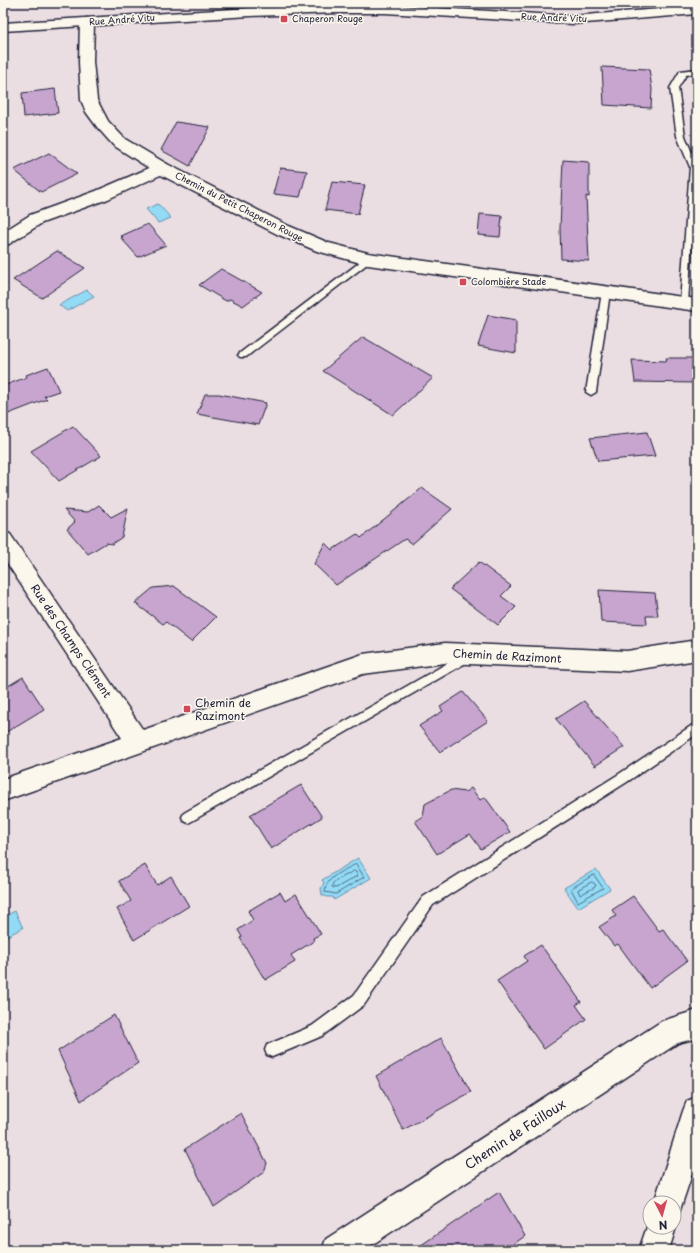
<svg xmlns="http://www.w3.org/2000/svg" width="700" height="1253" viewBox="0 0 700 1253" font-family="'Playpen Sans',sans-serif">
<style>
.water{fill:#93daf5;stroke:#6690ab}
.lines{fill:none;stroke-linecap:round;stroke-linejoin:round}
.shore{stroke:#4f6c85;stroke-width:1}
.building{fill:#c7a5cf;stroke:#22223b}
.service-casing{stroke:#22223b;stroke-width:3}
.minor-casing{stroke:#22223b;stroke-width:3}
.tertiary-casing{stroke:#22223b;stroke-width:3}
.secondary-casing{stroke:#22223b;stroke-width:3}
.service{fill:#fbf7ec;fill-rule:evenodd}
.minor{fill:#fbf7ec;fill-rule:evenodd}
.tertiary{fill:#fbf7ec;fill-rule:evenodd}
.secondary{fill:#fbf7ec;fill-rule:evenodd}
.poi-dot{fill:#d1495b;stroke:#fbf7ec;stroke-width:1.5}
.labels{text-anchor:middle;stroke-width:3;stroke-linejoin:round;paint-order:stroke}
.far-street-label{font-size:9px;fill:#22223b;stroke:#fbf7ec}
.far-poi-label{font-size:9px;fill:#22223b;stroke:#fbf7ec;text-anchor:start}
.street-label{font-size:11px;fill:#22223b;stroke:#fbf7ec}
.poi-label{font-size:11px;fill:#22223b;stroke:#fbf7ec;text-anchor:start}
.near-street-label{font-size:13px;fill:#22223b;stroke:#fbf7ec}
</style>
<rect width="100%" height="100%" fill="#ebdee3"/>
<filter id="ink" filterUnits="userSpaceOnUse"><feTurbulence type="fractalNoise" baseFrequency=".025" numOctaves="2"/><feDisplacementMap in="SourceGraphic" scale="8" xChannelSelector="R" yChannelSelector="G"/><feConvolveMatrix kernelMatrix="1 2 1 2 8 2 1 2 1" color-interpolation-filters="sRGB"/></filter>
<g filter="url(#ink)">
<g class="water">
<path d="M158,204L171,218L158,223L146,209Z"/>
<path d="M87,290L94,296L67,311L59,305Z"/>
<path d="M358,858L371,878L334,900L333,897H327L322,895L321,888L324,883L322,880Z"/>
<path d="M596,869L610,889L578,908L564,888Z"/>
<path d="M15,911L23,928L3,938V917Z"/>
</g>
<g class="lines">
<g class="shore">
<path d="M356,864L364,877L336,894L325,892C325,877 345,870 356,864Z"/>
<path d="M354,871L357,873V876L336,888L332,887L333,883Z"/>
<path d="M594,875L603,888L578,902L571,889Z"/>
<path d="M592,882L596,885L595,887L580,895L578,890Z"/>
</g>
</g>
<g class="building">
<path d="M602,67L649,69L652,89L651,108L604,105Z"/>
<path d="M55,89L58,113L24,117L22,93Z"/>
<path d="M176,122L210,127L190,166L161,150Z"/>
<path d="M49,153L77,174L41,192L14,170Z"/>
<path d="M563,160L589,162V197L586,196L589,261L561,259L560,228Z"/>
<path d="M280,168L307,171L300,197L273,194Z"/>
<path d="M332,182L365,185L358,214L325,210Z"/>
<path d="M480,214L502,216L500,237L478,235Z"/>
<path d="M148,224L166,245L138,257L121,238L123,237L121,236Z"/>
<path d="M57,251L85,268L42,298L13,280Z"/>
<path d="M221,269L262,292L243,306L230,299L226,301L199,285Z"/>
<path d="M488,315L516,320V353L478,346Z"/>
<path d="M363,337L433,378L393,415L323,371Z"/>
<path d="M666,358H693L697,383L635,382L632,360L667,361Z"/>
<path d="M48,367L59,391L44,396L47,399L3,416V386L27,377L26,375Z"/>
<path d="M205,394H219L266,403L258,425L197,414Z"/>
<path d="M73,426L101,456L59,481L31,451Z"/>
<path d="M647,432L655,456L598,461L590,438Z"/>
<path d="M422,488L452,509L412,544L405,539L336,585L314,564L325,543L332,550L357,534L361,538Z"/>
<path d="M99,505L111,517L128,508L122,537L112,544L106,543L88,554L67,529L75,522L64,510L88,512Z"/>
<path d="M479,562L511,586L501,596L516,607L498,625L450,589Z"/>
<path d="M174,586L216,617L191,642L166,622L163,624L135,603L153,588Z"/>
<path d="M599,590L655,593L658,616H646L647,624L601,622Z"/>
<path d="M23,677L44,709L3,734V689Z"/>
<path d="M463,692L488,721L440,752L419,726L443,711L440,707Z"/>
<path d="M584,701L624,747L595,766L556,719Z"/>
<path d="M301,785L322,817L271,849L250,815Z"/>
<path d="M471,788L480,800L485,797L510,832L481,849L470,834L437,854L415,821L423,816L425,804L451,790L465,792Z"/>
<path d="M145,865L157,885L171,876L189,906L134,940L117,909L131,901L119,881Z"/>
<path d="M280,892L285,901L296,894L321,934L313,938L314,941L291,955L295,962L265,980L240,938L242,937L238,930L253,920L248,911Z"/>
<path d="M633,896L659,931L663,929L687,961L650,988L618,944L614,946L599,927L616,916L612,910Z"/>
<path d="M541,945L581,1002L576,1005L586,1019L544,1049L497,981L527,961L524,956Z"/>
<path d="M114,1015L138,1063L81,1101L58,1051Z"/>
<path d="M441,1038L471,1092L403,1130L376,1076Z"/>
<path d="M241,1113L267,1163L264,1172L214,1207L185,1149Z"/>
<path d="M499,1192L525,1236L505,1250H414Z"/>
</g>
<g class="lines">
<g class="service-casing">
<g id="service">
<path d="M697,69V73L686,75L678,88L685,136L697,165L688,303L684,306L680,303L690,167L677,136L670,88L680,71Z"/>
<path d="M368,256L371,257L372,259L371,261L246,357H240L238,355L240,353Z"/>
<path d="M606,289L610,292L596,392L591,395L586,392L602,292Z"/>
<path d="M467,652L471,654L473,657L471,660L192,821L188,823L184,821L182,817L184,813Z"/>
<path d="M697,722V734L627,782L433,905L364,1005L322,1036L272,1057L267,1055L265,1050L267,1045L312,1026L354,995L423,897L619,774Z"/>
</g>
</g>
<g class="minor-casing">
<g id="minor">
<path d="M161,163L167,164L169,168L167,172L108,199L42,223L9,244L3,246V232L30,215L96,191Z"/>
<path d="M3,532L10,534L143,730L363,654L445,643L627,651L697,640V660L627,671L445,663L363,674L3,801V779L122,738L3,557Z"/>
<path d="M697,1010V1038L678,1043L364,1250H322L326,1239L662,1021Z"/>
</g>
</g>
<g class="tertiary-casing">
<g id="tertiary">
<path d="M87,18L92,19L94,22L93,62L97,100L108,121L125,139L167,164L289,226L329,243L368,253L697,299V311L368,265L317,251L277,234L155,172L113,145L97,127L86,112L81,100L79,62L80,22L82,19Z"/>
<path d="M697,1097V1159L679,1213L674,1216V1203H654L683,1111L687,1101Z"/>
<path d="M650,1218V1227H674V1222L676,1227L669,1250H639Z"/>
</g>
</g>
<g class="secondary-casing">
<path id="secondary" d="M337,5H385L573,16L697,6V14L573,24L385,13H337L250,16L3,31V23L250,8Z"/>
</g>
<use href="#service" class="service"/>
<use href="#minor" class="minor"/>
<use href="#tertiary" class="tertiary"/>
<use href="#secondary" class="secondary"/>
</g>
</g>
<g class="poi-dot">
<rect x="280" y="15" width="8" height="8" rx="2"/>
<rect x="459" y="278" width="8" height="8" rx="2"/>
<rect x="183" y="705" width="8" height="8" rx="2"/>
</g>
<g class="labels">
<g class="far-street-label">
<text transform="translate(554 18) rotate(2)" y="3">Rue André Vitu</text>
<text transform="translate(122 20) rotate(-4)" y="3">Rue André Vitu</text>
<text transform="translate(239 207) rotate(27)" y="3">Chemin du Petit Chaperon Rouge</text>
</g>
<g class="far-poi-label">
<text x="292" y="22">Chaperon Rouge</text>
<text x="471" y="285">Colombière Stade</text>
</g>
<g class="street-label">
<text transform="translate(71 641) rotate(56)" y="4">Rue des Champs Clément</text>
<text transform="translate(507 656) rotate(3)" y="4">Chemin de Razimont</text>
</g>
<g class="poi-label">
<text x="195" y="707">Chemin de<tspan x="195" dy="13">Razimont</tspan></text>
</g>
<g class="near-street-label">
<text transform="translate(515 1134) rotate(-33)" y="5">Chemin de Failloux</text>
</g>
</g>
<rect width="700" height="1253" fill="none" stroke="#fbf7ec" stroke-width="16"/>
<rect x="8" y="8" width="684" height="1237" fill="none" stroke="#22223b" stroke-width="1.5" filter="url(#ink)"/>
<g transform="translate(662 1215) rotate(174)"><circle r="19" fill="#fbf7ec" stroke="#a4a2a5"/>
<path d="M0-3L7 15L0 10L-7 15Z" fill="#d1495b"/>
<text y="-6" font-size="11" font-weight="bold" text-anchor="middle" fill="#22223b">N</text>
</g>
</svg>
